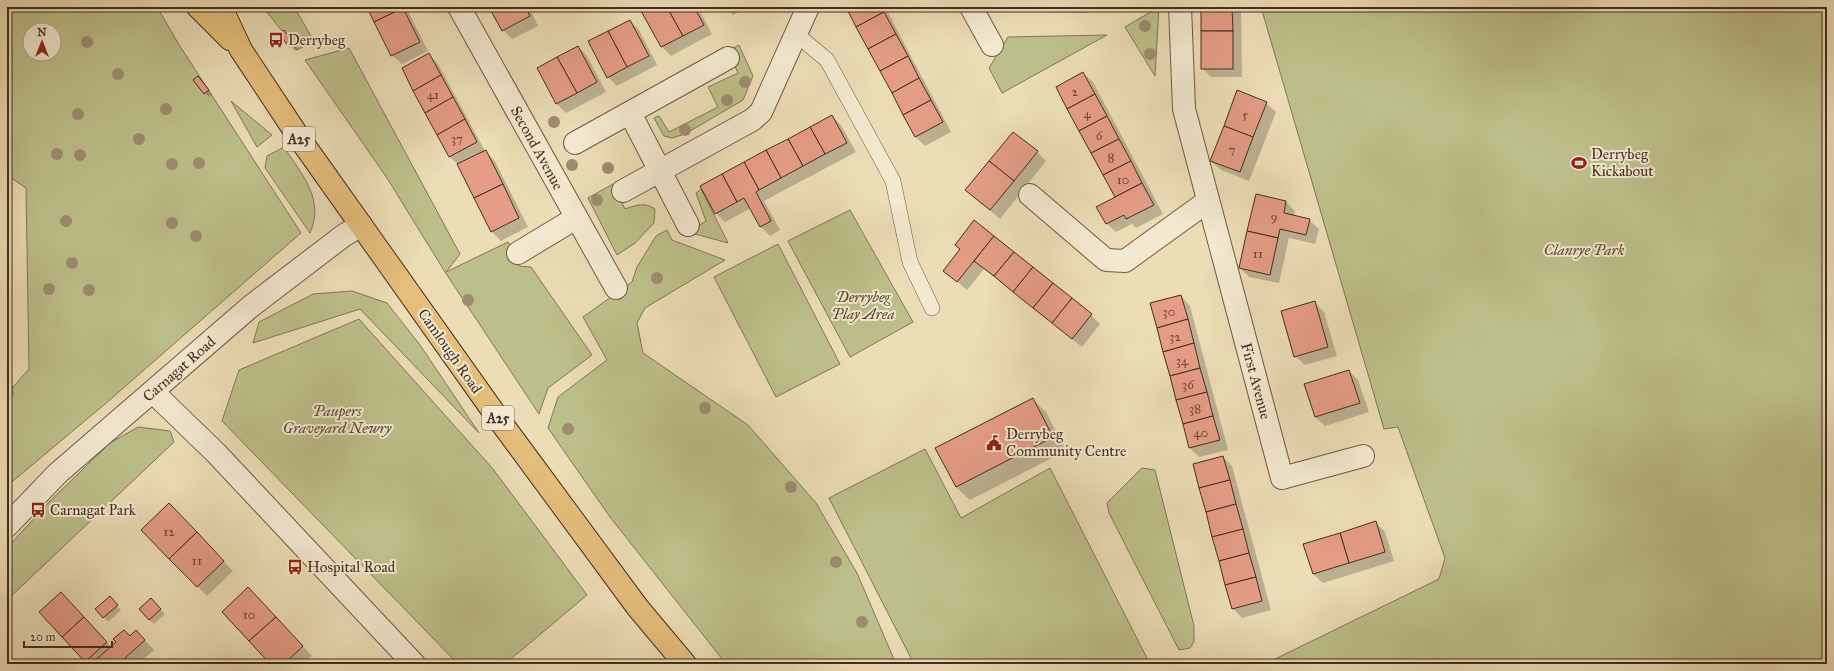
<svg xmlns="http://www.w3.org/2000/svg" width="1834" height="671" viewBox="0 0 1834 671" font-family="'IM FELL Great Primer',serif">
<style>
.green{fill:#bdbf8a;stroke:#817656;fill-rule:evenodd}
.shadow{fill:#0003}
.building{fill:#e59d86;stroke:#452c21}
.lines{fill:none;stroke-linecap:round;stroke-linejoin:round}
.service-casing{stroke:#6f5846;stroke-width:16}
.minor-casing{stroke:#6f5846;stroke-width:24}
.primary-casing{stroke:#452c21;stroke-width:24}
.service{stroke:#f3e9d0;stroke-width:15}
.minor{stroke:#f3e9d0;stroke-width:22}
.primary{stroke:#e6be7b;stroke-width:22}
.tree{fill:#9d8c70}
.labels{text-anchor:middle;stroke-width:4;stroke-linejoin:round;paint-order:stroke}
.number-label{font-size:13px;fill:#6d483a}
.shield{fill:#f3e9d0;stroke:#796556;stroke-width:1}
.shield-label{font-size:14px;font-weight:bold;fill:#452c21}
.poi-label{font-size:15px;fill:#452c21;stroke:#f3e9d0;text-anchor:start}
.street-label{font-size:15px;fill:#452c21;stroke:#f3e9d0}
.park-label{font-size:15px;font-style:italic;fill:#5d4936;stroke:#f3e9d0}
</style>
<rect width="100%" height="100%" fill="#ecddb6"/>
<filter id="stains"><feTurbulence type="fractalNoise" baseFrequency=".005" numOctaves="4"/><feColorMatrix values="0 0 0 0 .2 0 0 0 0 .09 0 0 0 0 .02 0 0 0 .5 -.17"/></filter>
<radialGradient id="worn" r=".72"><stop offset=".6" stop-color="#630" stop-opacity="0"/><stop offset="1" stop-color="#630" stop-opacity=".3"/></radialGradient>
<g class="green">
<path d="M7,7H157L178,43L301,233L105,404L7,486V394L29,369L26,188L7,175ZM30,30H54V54H30Z"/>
<path d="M263,7H294L314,41L297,50Z"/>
<path d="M1000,7H1089L1087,12L1002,11Z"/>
<path d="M1159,7L1155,76L1125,27Z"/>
<path d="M1261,7H1827V664H1269L1273,660L1439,579L1445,558L1398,427L1384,429Z"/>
<path d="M1107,35L1002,93L989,68L1008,37Z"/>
<path d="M739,45L753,76L743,100L685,134L672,138L664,136L654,118L659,116L669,132L718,107L708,87L738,73L728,51Z"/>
<path d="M349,48L460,254L446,272L508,242L519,266L531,267L592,355L548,388L539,414L445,272L387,178L305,60Z"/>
<path d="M231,101L272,135L257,147Z"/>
<path d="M284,147C302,175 325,199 310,233L265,168L267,156Z"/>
<path d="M613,184L625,209C636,205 645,202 655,209L654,223L635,243L617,255L588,198Z"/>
<path d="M701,189L728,243L688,232L706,221L696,193Z"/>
<path d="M850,210L913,322L850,357L788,241Z"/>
<path d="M667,230L672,240L725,260L645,308L637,323L643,353L748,425L816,503L857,573L896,664H726L610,517L548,428L558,397L607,360L583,317L632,282L637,267L656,236Z"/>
<path d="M778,244L840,364L776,397L714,277Z"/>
<path d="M352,291L387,303L420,345L479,433L360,309L253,343L259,322L313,294Z"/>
<path d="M359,319L493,469L587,595L505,664H458L222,421L239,370Z"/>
<path d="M138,427L170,431L174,442L7,600V548L50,501L110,443Z"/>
<path d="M925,449L961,518L1050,468L1150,664H914L829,498Z"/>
<path d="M1142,468L1155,470L1194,626V642L1190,648L1179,650L1109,513L1107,503Z"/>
</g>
<g class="shadow">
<path d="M368,7H406L428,51L402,64L392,55Z"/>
<path d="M490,7H529L538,26L512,39L503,30Z"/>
<path d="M650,7H698L712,34L671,56L662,47L643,11Z"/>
<path d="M725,7H748L733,15Z"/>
<path d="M847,7H885L951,132L925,146L916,137Z"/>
<path d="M1202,7H1241L1242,77H1211L1202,68Z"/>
<path d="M630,21L639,30L657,65L617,86L608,77Z"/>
<path d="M284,31L298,49L295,51L280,34Z"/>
<path d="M578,47L587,56L606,92L566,113L557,104L538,68Z"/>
<path d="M429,55L438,64L485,151L495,161L528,227L501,241L492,232L459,166L449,156Z"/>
<path d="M1083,73L1093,82L1163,214L1136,228L1132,224L1116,232L1106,223L1116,198L1057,88Z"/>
<path d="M203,82L212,95L209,97L205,93Z"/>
<path d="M1266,103L1276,112L1249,181L1221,170L1211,161Z"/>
<path d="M832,116L841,125L856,152L764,201L780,230L770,236L761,227L751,208L725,222L716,213Z"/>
<path d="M1037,152L1046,161L1000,219L966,190Z"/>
<path d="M1256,195L1286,202L1295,211L1294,216L1309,220L1319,229L1315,244L1289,238L1279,283L1249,277L1240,268Z"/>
<path d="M974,222L1091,315L1100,324L1082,347L984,269L967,290L945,271L961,250Z"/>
<path d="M1181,296L1190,306L1228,450L1199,457L1190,448L1152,304Z"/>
<path d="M1314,302L1324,312L1337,356L1305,365L1295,356Z"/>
<path d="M1349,371L1358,380L1369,412L1325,426L1315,417Z"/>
<path d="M7,374L12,379L14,396H7Z"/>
<path d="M1032,399L1046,412L1066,451L970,500L956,487L937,448Z"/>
<path d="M1223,457L1232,466L1271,610L1242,618L1233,608Z"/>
<path d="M178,514L233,571L207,596L143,530Z"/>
<path d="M1375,522L1385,532L1394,561L1323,583L1313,574Z"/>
<path d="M109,597L121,610L108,622L97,609Z"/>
<path d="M257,598L312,656L303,664H272Z"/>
<path d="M151,600L165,614L154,624L149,620Z"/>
<path d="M70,602L111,647L130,637L136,631L154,650L138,664H88L40,612Z"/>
</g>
<g class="building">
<path d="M367,7H403V8L374,22Z"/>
<path d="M493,7H525L530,16L502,31L490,9Z"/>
<path d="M648,7H667L683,36L661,47L641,11Z"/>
<path d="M667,7H694L704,25L683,36Z"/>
<path d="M846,7H881L884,12L856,27Z"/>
<path d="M1201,7H1232L1233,31H1201Z"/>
<path d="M403,8L420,42L391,56L374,22Z"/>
<path d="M884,12L896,34L868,49L856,27Z"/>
<path d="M630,20L649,56L627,67L608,31Z"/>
<path d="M284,30L294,44L289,47L279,34Z"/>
<path d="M608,31L627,67L607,78L588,41Z"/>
<rect x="1201" y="31" width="32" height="38"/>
<path d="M896,34L908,56L880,71L868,49Z"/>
<path d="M578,46L597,82L577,93L557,57Z"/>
<path d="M429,53L441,75L413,91L402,68Z"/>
<path d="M908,56L919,78L892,93L880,71Z"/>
<path d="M557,57L577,93L556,104L537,68Z"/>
<path d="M1083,72L1095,94L1067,109L1056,87Z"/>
<path d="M441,75L453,97L425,113L413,91Z"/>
<path d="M198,76L209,90L204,94L193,80Z"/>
<path d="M919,78L931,100L903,115L892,93Z"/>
<path d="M1237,90L1267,102L1253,137L1224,126Z"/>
<path d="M1095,94L1107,116L1079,131L1067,109Z"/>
<path d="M453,97L465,119L437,135L425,113Z"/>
<path d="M931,100L943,122L915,137L903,115Z"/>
<path d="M832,115L847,143L825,154L810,127Z"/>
<path d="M1107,116L1119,139L1091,153L1079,131Z"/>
<path d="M465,119L477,142L449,157L437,135Z"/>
<path d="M1224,126L1253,137L1240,172L1210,161Z"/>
<path d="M810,127L825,154L803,166L788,139Z"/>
<path d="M1013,132L1038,151L1014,181L989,161Z"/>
<path d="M788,139L803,166L781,178L766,150Z"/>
<path d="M1119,139L1131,161L1103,175L1091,153Z"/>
<path d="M486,150L503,184L474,198L457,164Z"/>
<path d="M766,150L781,178L759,190L744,162Z"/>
<path d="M989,161L1014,181L990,210L965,190Z"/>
<path d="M1131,161L1142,183L1115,197L1103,175Z"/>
<path d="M744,162L759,190L756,192L771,221L760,227L744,198L737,202L722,174Z"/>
<path d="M722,174L737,202L715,214L700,186Z"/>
<path d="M1142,183L1154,205L1126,219L1124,215L1106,224L1096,207Z"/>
<path d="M503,184L519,218L491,232L474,198Z"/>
<path d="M1256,194L1286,201L1284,213L1310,219L1306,235L1280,229L1278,238L1247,231Z"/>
<path d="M974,220L994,236L957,282L943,271L960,249L955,245Z"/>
<path d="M1247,231L1278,238L1270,275L1239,268Z"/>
<path d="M994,236L1014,252L994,276L974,261Z"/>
<path d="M1014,252L1033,267L1013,292L994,276Z"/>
<path d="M1033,267L1053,283L1033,308L1013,292Z"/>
<path d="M1053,283L1072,298L1052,323L1033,308Z"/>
<path d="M1181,295L1188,319L1157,328L1150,303Z"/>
<path d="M1072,298L1092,314L1072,339L1052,323Z"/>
<path d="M1315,301L1328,347L1294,357L1281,311Z"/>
<path d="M1188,319L1194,343L1163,352L1157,328Z"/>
<path d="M1194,343L1200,368L1170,376L1163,352Z"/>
<path d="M1200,368L1207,392L1176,400L1170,376Z"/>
<path d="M1349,370L1360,403L1315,417L1304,384Z"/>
<path d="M7,373H8L10,391L7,392Z"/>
<path d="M1207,392L1213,416L1183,424L1176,400Z"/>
<path d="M1033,398L1053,437L956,487L935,448Z"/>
<path d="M1213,416L1220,440L1189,448L1183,424Z"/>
<path d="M1223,456L1230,480L1199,488L1193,464Z"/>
<path d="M1230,480L1236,504L1206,512L1199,488Z"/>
<path d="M169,503L197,532L169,559L141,530Z"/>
<path d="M1236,504L1243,529L1212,537L1206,512Z"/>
<path d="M1376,521L1385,552L1349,563L1340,533Z"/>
<path d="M1243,529L1249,553L1219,561L1212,537Z"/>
<path d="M197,532L224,561L197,587L169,559Z"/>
<path d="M1340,533L1349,563L1313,574L1303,544Z"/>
<path d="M1249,553L1256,577L1225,585L1219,561Z"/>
<path d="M1256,577L1262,601L1232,609L1225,585Z"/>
<path d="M248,587L276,617L249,641L222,612Z"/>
<path d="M61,592L84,617L62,637L39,612Z"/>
<path d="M110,596L118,605L103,618L95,609Z"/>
<path d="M151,598L161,609L149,620L139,609Z"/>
<path d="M84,617L107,642L85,662L62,637Z"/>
<path d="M276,617L303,646L284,664H270L249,641Z"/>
<path d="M124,630L130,636L136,630L145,640L125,658L131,664H91L116,642L113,639Z"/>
</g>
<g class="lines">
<g class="service-casing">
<path id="service" d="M796,34L827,60L893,181L910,262L932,308"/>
</g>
<g class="minor-casing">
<g id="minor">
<path d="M459,7L616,288"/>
<path d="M971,7L992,45"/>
<path d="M1180,7L1184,109L1282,478L1363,456"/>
<path d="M630,113L688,225"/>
<path d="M575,143L728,58"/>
<path d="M623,191L752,120L761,112L808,7"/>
<path d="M1030,195L1106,260L1125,261L1208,201"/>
<path d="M518,253L576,218"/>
<path d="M153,392L216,453L414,664"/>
<path d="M7,526L58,473L250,307L343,236L361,225"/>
</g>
</g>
<g class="primary-casing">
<g id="primary">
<path d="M198,7L230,39"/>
<path d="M221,7L241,50L302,142L500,421L638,608L685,664"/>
</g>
</g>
<use href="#service" class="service"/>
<use href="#minor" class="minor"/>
<use href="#primary" class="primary"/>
</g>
<g class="tree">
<circle cx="1145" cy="26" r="6"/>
<circle cx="87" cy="42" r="6"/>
<circle cx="1150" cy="54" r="6"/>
<circle cx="118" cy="74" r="6"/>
<circle cx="745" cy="82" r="6"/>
<circle cx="727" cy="100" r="6"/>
<circle cx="166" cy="109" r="6"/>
<circle cx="78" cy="114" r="6"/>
<circle cx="554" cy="122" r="6"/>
<circle cx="685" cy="130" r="6"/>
<circle cx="139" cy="139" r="6"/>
<circle cx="57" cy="154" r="6"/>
<circle cx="80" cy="155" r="6"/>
<circle cx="199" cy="163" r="6"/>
<circle cx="172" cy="164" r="6"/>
<circle cx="572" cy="165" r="6"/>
<circle cx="608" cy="168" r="6"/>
<circle cx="597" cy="200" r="6"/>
<circle cx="66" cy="221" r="6"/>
<circle cx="172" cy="223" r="6"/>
<circle cx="196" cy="236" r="6"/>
<circle cx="72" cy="263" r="6"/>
<circle cx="657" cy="278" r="6"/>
<circle cx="49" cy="289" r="6"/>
<circle cx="89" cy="290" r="6"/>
<circle cx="468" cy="300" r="6"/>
<circle cx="705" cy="408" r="6"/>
<circle cx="568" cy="429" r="6"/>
<circle cx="791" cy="487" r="6"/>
<circle cx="836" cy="562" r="6"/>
<circle cx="862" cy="622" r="6"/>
</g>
<defs>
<g id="bus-bare" transform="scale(1.2)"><path d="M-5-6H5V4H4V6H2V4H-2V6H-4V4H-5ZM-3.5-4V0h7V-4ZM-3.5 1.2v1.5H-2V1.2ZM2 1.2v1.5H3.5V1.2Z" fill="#8f2418" stroke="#f3e9d0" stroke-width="2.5" paint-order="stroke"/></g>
<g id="stadium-bare" transform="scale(1.2)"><path d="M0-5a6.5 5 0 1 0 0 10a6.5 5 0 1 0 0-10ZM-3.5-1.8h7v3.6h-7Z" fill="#8f2418" stroke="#f3e9d0" stroke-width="2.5" paint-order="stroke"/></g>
<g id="civic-bare" transform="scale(1.2)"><path d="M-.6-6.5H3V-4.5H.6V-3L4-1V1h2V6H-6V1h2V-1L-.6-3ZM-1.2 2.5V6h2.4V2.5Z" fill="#8f2418" stroke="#f3e9d0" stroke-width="2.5" paint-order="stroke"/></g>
</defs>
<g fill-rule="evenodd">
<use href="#bus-bare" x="276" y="40"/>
<use href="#stadium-bare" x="1579" y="163"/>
<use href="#civic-bare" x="994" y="443"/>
<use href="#bus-bare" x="38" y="510"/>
<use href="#bus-bare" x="295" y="567"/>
</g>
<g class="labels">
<g class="number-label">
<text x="1075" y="96">2</text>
<text x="433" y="99">41</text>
<text x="1087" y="118">4</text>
<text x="1245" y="119">5</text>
<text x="1099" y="140">6</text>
<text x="457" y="143">37</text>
<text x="1232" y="154">7</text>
<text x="1111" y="162">8</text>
<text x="1123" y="184">10</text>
<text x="1274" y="221">9</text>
<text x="1258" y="258">11</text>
<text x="1169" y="316">30</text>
<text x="1175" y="341">32</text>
<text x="1182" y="365">34</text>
<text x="1188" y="389">36</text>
<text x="1195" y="413">38</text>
<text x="1201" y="437">40</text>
<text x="169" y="536">12</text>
<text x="197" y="565">11</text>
<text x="249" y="619">10</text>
</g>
<g class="shield">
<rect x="283" y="127" width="32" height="24" rx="3"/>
<rect x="482" y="406" width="32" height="24" rx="3"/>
</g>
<g class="shield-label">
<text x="299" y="144">A25</text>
<text x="498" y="423">A25</text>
</g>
<g class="poi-label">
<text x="288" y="45">Derrybeg</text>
<text x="1591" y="159">Derrybeg<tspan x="1591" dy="17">Kickabout</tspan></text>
<text x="1006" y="439">Derrybeg<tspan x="1006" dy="17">Community Centre</tspan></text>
<text x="50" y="515">Carnagat Park</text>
<text x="307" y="572">Hospital Road</text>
</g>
<g class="street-label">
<text transform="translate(537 148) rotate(61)" y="5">Second Avenue</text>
<text transform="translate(450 351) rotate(55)" y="5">Camlough Road</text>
<text transform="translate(179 369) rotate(-41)" y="5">Carnagat Road</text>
<text transform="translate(1256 381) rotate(75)" y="5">First Avenue</text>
</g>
<g class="park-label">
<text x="1584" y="255">Clanrye Park</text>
<text x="863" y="302">Derrybeg<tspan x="863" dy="17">Play Area</tspan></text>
<text x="337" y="416">Paupers<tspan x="337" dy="17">Graveyard Newry</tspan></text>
</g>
</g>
<rect width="1834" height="671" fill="none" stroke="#ecddb6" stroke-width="24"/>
<rect x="8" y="8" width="1818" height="655" fill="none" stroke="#452c21" stroke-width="2"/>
<rect x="12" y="12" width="1810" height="647" fill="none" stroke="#452c21"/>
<g transform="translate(42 42)"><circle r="19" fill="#f3e9d0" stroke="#ad9d8a"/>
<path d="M0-3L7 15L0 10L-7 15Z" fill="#8f2418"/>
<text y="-6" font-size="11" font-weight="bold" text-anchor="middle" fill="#452c21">N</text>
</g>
<path d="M24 641v6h88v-6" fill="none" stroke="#452c21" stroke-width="2"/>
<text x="30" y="641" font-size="12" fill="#452c21" stroke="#f3e9d0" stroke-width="3" paint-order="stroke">20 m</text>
<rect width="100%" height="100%" filter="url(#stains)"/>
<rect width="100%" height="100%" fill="url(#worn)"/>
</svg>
